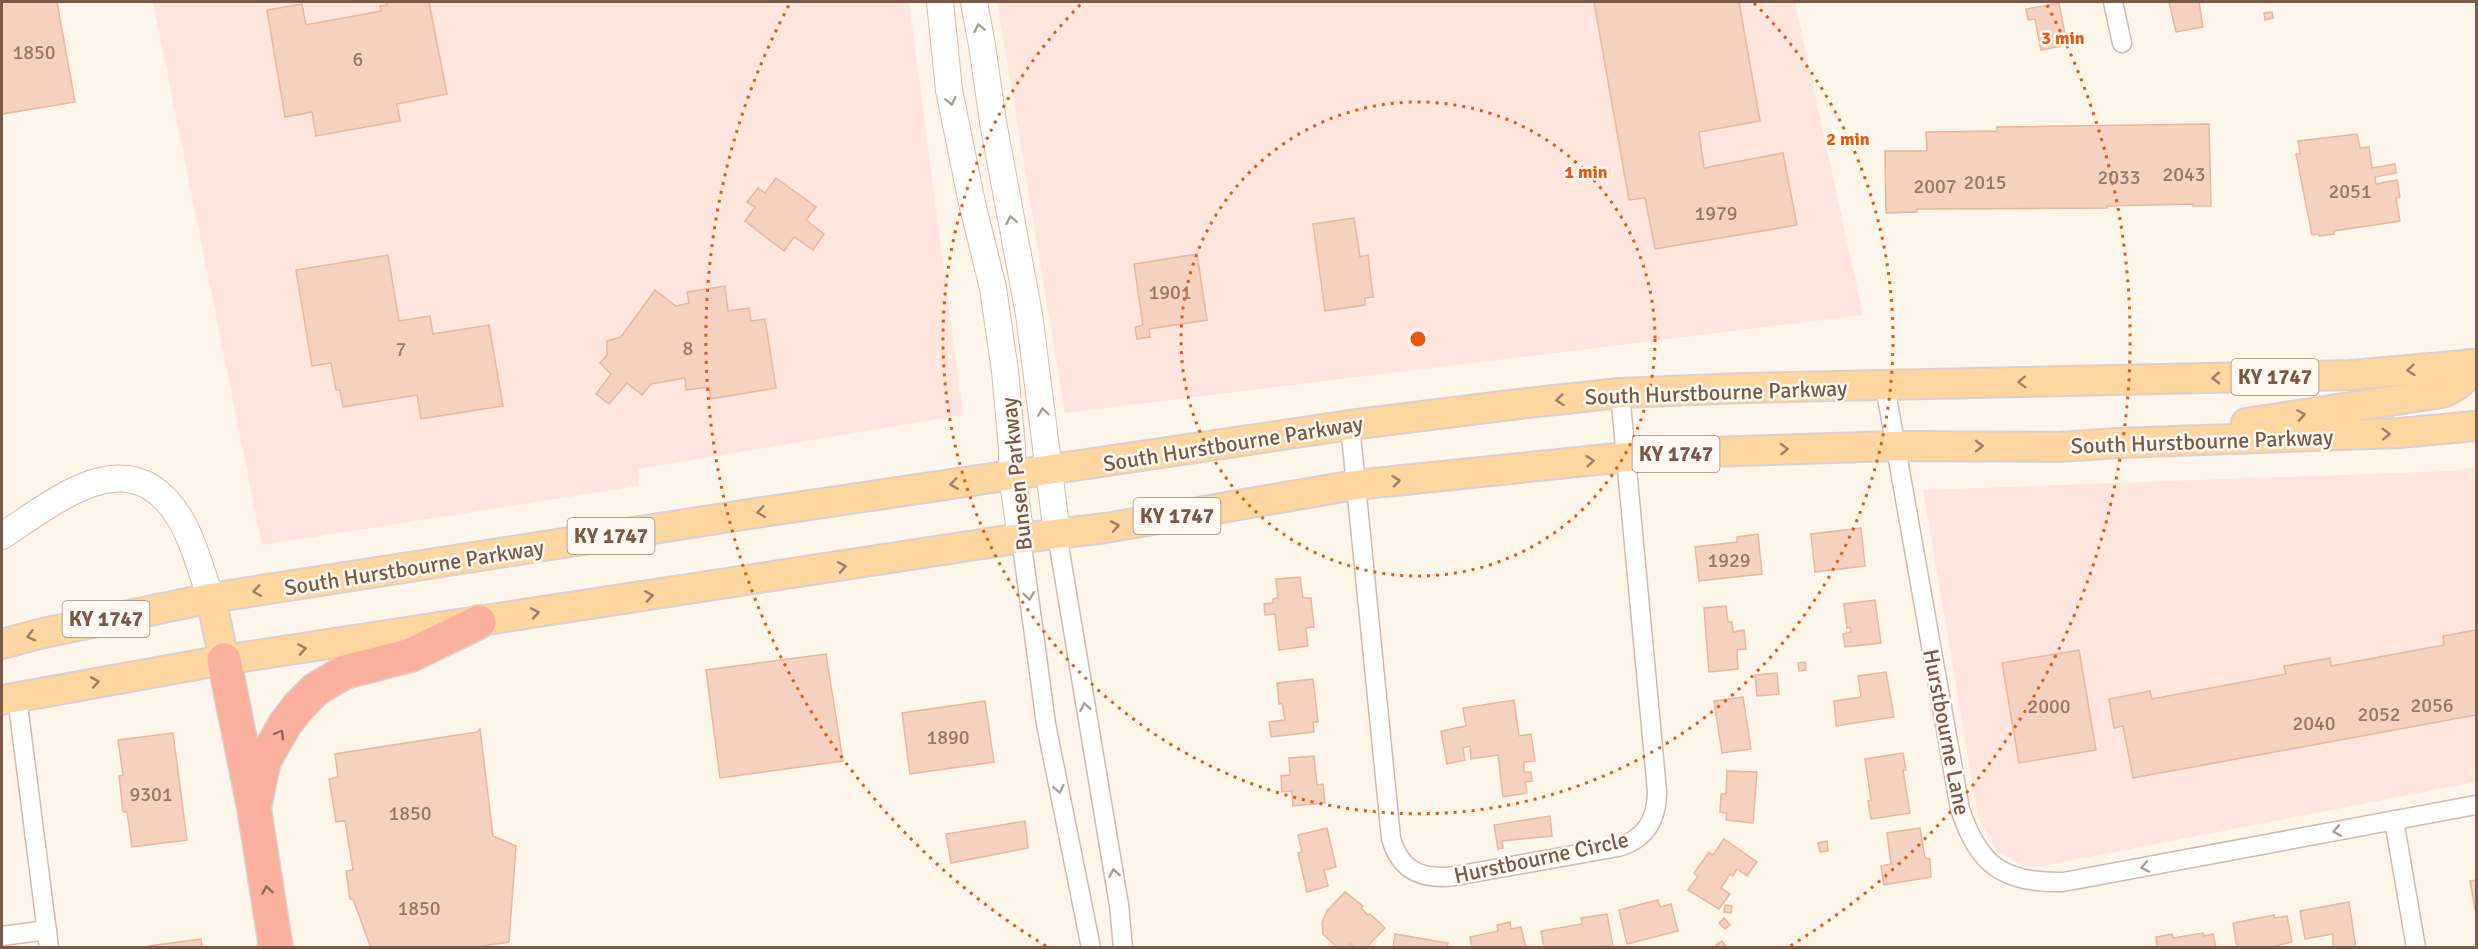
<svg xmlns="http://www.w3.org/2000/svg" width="2478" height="949" viewBox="0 0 2478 949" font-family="Signika,sans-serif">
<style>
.commercial{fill:#fee5dd}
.building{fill:#f5d1c0;stroke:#e9b69f;stroke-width:1.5}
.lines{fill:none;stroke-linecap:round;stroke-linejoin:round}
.street-casing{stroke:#d2bbae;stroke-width:21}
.secondary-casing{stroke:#d7bdad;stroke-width:28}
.primary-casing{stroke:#dad1cc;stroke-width:32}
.highway-casing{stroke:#dad1cc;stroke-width:36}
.street{stroke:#fff;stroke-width:18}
.secondary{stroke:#fff;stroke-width:26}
.primary{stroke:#ffd5a0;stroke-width:28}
.highway{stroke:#fbb09e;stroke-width:33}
.oneway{stroke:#b09b92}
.oneway2{stroke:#a37e64}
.oneway3{stroke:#956a5b}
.ring{fill:none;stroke:#e8590c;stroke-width:3;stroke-dasharray:3 6}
.labels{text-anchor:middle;stroke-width:5;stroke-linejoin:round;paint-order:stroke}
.number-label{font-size:20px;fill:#9a7768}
.shield{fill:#fff9f2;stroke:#a3897c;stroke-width:1.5}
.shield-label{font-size:21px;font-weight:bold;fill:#7b594a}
.street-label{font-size:22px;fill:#7b594a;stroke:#fff9f2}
.centre{fill:#e8590c;stroke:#fff9f2;stroke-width:3}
.ring-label{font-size:18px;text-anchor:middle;font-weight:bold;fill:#e8590c;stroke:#fff9f2;stroke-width:5;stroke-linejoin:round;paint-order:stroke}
</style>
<rect width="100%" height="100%" fill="#fef5ea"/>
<g class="commercial">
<path d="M153,2H909L963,415L639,469L638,486L262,545Z"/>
<path d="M997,2H1795L1863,315L1065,413Z"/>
<path d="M2476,467V782L2032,868L1998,853L1978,816L1923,490L2451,471Z"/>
</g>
<g class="building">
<path d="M2,2H57L75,102L2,114Z"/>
<path d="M386,2H429L447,94L397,104L400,121L316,136L312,112L285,117L267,10L302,4L306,25L381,11L380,6L387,5Z"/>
<path d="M1594,2H1739L1760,121L1699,132L1704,168L1783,153L1797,225L1655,249L1645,198L1629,200Z"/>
<path d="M2169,2H2199L2203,27L2176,32Z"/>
<path d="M2059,3L2067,45L2041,50L2035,19L2028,20L2026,9Z"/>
<path d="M2272,12L2273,18L2265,20L2264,13Z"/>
<path d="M2209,124L2211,206H2193V204L2107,206V208L1917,209V212L1886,213L1885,151H1927L1926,132L1997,131V127Z"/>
<path d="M2357,134L2360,148L2369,147L2372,168L2395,164L2396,173L2375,177L2376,184L2397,180L2400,197L2396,198L2400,221L2334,231V234L2319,236V234L2312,235L2296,154H2300L2298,141Z"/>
<path d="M776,178L816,207L806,220L824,234L813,250L794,237L784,251L745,221L755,207L747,202L758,188L765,193Z"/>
<path d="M1354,218L1360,257L1368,255L1373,297L1365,298V305L1325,311L1313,224Z"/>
<path d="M1197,254L1207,320L1149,329L1150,337L1137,339L1135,327L1143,325L1134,264Z"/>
<path d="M388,255L399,321L430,316L433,334L489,325L503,406L421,419L417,395L343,407L340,390H336L331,363L312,366L296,270Z"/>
<path d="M725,286L728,311L749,308L751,321L765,319L776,388L711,399L709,387L686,390L685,378L651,384L642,395L627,383L609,404L596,394L611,374L600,363L607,355V341L621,337L655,290L676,306L689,303L687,292Z"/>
<path d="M1861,528L1865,566L1815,572L1811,534Z"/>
<path d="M1758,534L1762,574L1699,581L1695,547L1737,542V537Z"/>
<path d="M1300,577L1303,598H1311L1314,627L1306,628L1308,646L1279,650L1275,614L1265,615L1264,604L1273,603V599L1278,598L1276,579Z"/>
<path d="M1875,600L1881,643L1845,647L1843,634L1851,632L1850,627L1847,628L1844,604Z"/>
<path d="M1726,606L1728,622H1732L1733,632L1744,630L1746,649L1737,650L1738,669L1709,672L1704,608Z"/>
<path d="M2476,630V715L2133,778L2123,726L2114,728L2109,699L2150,691L2152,699L2286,674L2284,666L2330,658L2331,666L2444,645L2443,636Z"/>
<path d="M2079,650L2096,750L2019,763L2002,663Z"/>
<path d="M826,654L843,761L720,778L706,670Z"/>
<path d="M1805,662L1806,670L1799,671L1798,663Z"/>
<path d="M1886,672L1894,717L1836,726L1834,701L1861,697L1858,676Z"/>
<path d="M1777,673L1779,694L1757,696L1755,675Z"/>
<path d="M1313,679L1318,722H1313L1314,732L1271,737L1269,722L1285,720L1282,703L1279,704L1277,683Z"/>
<path d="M1743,697L1751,749L1722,753L1714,701Z"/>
<path d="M1514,700L1519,736L1531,734L1535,761L1524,762V772H1531L1532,781L1525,782L1527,793L1503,797L1498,755L1471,759L1470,746L1463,748L1465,760L1447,764L1441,731L1466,726L1463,708Z"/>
<path d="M985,701L994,762L910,774L902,713Z"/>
<path d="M480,729L493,836L516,846L509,942L471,948H371L353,899H350L346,871L353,870L345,821L336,822L329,779L338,777L335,754L477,732Z"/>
<path d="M173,733L187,840L132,847L127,812H123L119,776L123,775L118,740Z"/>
<path d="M1903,753L1906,770H1903L1910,813L1871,819L1868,801L1871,800L1865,759Z"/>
<path d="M1314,756L1317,785L1323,784L1325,803L1293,806L1292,791L1282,792L1281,776L1290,775L1289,758Z"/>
<path d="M1727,771L1757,772L1753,823L1726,820L1727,813L1720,812L1721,794H1726Z"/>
<path d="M1550,816L1552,836L1502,841L1503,848L1498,849L1494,825Z"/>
<path d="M1025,821L1028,848L951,863L946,834Z"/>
<path d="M1327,828L1336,867L1324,870L1328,886L1307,892L1298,853L1302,852L1298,835Z"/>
<path d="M1920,828L1925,858L1930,859L1931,877L1884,885L1881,866L1891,864L1887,833Z"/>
<path d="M1724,839L1757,862L1747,876L1737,869L1733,876L1730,874L1721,888L1730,894L1719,909L1688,890L1698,876L1694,873L1709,852L1713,855Z"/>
<path d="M1827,841L1828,851L1820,852L1818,843Z"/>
<path d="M2476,880V909H2475L2470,881Z"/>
<path d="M1345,892L1363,906L1361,908L1368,915L1370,914L1385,928L1366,948H1355L1351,944L1348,948H1338L1323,934L1322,922L1327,911Z"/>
<path d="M1658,900L1660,907L1671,904L1678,931L1627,944L1619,910Z"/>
<path d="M2349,902L2356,948H2333V934L2305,939L2300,911Z"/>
<path d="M1725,905L1732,906L1731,913L1724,912Z"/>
<path d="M1607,914L1613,946L1544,948L1541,931L1582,924L1581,918Z"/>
<path d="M2274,915L2275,918L2287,916L2292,942L2266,948H2237L2233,923Z"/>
<path d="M1724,918L1730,925L1725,929L1719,923Z"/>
<path d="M1510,922L1511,929L1521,927L1526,948H1472L1470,937L1498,931L1497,925Z"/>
<path d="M2203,933L2204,936L2213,934L2216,948H2157L2156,937L2172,934L2173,938Z"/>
<path d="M1395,934L1448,943L1447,948H1393Z"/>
<path d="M201,939L202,948H149V946Z"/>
<path d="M1722,941L1727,948H1718L1716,945Z"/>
</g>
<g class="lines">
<g class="street-casing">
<g id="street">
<path d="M2113,2L2122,43"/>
<path d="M1885,386L1960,809C1979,866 2003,883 2063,882L2476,805"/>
<path d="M1350,425L1391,838C1400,872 1423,880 1455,876L1618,847C1646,839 1657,819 1657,791L1620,393"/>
<path d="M1057,534L1119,905L1123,948"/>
<path d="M1021,538L1046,724L1091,948"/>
<path d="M17,697L49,948"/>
<path d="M2394,820L2416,948"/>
<path d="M2,936L47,930"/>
</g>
</g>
<g class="secondary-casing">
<g id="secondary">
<path d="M940,2L949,90L972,203L993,288L1005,371L1012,448V475L1021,538"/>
<path d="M974,2L982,45L993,122L1029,314L1057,534"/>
<path d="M2,536C56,501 129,437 179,517C194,541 201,572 211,598"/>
</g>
</g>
<g class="primary-casing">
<g id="primary">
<path d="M2246,423L2442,393C2457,387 2467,381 2469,364"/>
<path d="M211,598L224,660"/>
<path d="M2,644L39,634L211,598L756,513L1350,425L1519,404L1620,393L1744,388L2351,375L2476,364"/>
<path d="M2,700L224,660L1021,538L1106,528L1355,485L1626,457L1707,452L1894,446L2059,447L2118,443L2399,433L2476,426"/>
</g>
</g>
<g class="highway-casing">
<g id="highway">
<path d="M224,660L254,808L276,948"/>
<path d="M254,808L264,761L285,724L299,706L316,689L345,672L411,655L479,622"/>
</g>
</g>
<use href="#street" class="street"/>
<use href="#secondary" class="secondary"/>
<use href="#primary" class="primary"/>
<use href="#highway" class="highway"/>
</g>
<defs><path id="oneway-chevron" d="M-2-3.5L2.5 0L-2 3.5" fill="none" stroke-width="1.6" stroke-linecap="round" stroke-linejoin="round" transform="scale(1.5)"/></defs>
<g class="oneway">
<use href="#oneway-chevron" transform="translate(979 28) rotate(-101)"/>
<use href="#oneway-chevron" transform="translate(951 101) rotate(78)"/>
<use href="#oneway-chevron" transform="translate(1011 220) rotate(-101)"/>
<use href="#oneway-chevron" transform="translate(1043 412) rotate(-97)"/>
<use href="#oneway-chevron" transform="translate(1029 596) rotate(83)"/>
<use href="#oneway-chevron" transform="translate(1085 707) rotate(-100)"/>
<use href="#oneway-chevron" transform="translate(1059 789) rotate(79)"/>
<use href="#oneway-chevron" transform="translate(2337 831) rotate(169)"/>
<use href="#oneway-chevron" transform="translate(2145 867) rotate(169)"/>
<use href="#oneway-chevron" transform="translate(1114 873) rotate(-100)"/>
</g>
<g class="oneway2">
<use href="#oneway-chevron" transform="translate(2411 370) rotate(175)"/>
<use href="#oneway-chevron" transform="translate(2216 378) rotate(179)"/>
<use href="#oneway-chevron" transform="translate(2022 382) rotate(178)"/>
<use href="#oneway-chevron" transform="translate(1560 400) rotate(174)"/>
<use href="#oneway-chevron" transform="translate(2301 415) rotate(-9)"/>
<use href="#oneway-chevron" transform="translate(2386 434) rotate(-2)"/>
<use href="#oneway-chevron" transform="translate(1979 446)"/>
<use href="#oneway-chevron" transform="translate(1784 449) rotate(-2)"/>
<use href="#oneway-chevron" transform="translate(1590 461) rotate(-5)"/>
<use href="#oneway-chevron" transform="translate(1396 481) rotate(-6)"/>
<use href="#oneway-chevron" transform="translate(954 484) rotate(172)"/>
<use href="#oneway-chevron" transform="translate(761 512) rotate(172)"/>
<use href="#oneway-chevron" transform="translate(1115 526) rotate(-10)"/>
<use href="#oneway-chevron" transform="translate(842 567) rotate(-9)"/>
<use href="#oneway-chevron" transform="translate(257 591) rotate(172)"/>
<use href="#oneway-chevron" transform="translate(649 596) rotate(-9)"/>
<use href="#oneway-chevron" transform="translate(535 613) rotate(-9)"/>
<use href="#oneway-chevron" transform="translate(31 636) rotate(165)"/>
<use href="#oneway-chevron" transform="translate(302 649) rotate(-9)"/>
<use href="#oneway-chevron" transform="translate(95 682) rotate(-10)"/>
</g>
<g class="oneway3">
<use href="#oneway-chevron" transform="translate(280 734) rotate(-60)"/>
<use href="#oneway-chevron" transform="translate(267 890) rotate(-99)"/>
</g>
<g class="ring">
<circle cx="1418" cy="339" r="237"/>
<path d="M1754 3A475 475 0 1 1 1082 3"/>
<path d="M1046 946A712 712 0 0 1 789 5M2047 5A712 712 0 0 1 1790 946"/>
</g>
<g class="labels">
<g class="number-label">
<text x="34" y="59">1850</text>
<text x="358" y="66">6</text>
<text x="2184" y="181">2043</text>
<text x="2119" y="184">2033</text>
<text x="1985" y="189">2015</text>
<text x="1935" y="193">2007</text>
<text x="2350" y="198">2051</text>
<text x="1716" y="220">1979</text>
<text x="1170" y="299">1901</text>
<text x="688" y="355">8</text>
<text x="401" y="356">7</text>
<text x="1729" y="567">1929</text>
<text x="2432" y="712">2056</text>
<text x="2049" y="713">2000</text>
<text x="2379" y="721">2052</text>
<text x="2314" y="730">2040</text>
<text x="948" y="744">1890</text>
<text x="151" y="801">9301</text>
<text x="410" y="820">1850</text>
<text x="419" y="915">1850</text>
</g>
<g class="shield">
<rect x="2231.5" y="359" width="87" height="36" rx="4.5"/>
<rect x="1632.5" y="436" width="87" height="36" rx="4.5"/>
<rect x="1133.5" y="498" width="87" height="36" rx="4.5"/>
<rect x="567.5" y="518" width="87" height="36" rx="4.5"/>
<rect x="62.5" y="601" width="87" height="36" rx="4.5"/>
</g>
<g class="shield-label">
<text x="2275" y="384">KY 1747</text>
<text x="1676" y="461">KY 1747</text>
<text x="1177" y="523">KY 1747</text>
<text x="611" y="543">KY 1747</text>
<text x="106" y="626">KY 1747</text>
</g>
<g class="street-label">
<text transform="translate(1716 392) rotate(-2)" y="8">South Hurstbourne Parkway</text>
<text transform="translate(2202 441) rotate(-2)" y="8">South Hurstbourne Parkway</text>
<text transform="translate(1233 443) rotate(-9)" y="8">South Hurstbourne Parkway</text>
<text transform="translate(1016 474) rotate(-96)" y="8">Bunsen Parkway</text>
<text transform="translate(414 567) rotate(-9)" y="8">South Hurstbourne Parkway</text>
<text transform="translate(1947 732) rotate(79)" y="8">Hurstbourne Lane</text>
<text transform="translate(1541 857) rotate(-12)" y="8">Hurstbourne Circle</text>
</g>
</g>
<circle cx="1418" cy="339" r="9" class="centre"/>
<g class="ring-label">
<text x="2063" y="44">3 min</text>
<text x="1848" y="145">2 min</text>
<text x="1586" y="178">1 min</text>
</g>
<rect width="2478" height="949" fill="none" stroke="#7b594a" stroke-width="6"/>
</svg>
